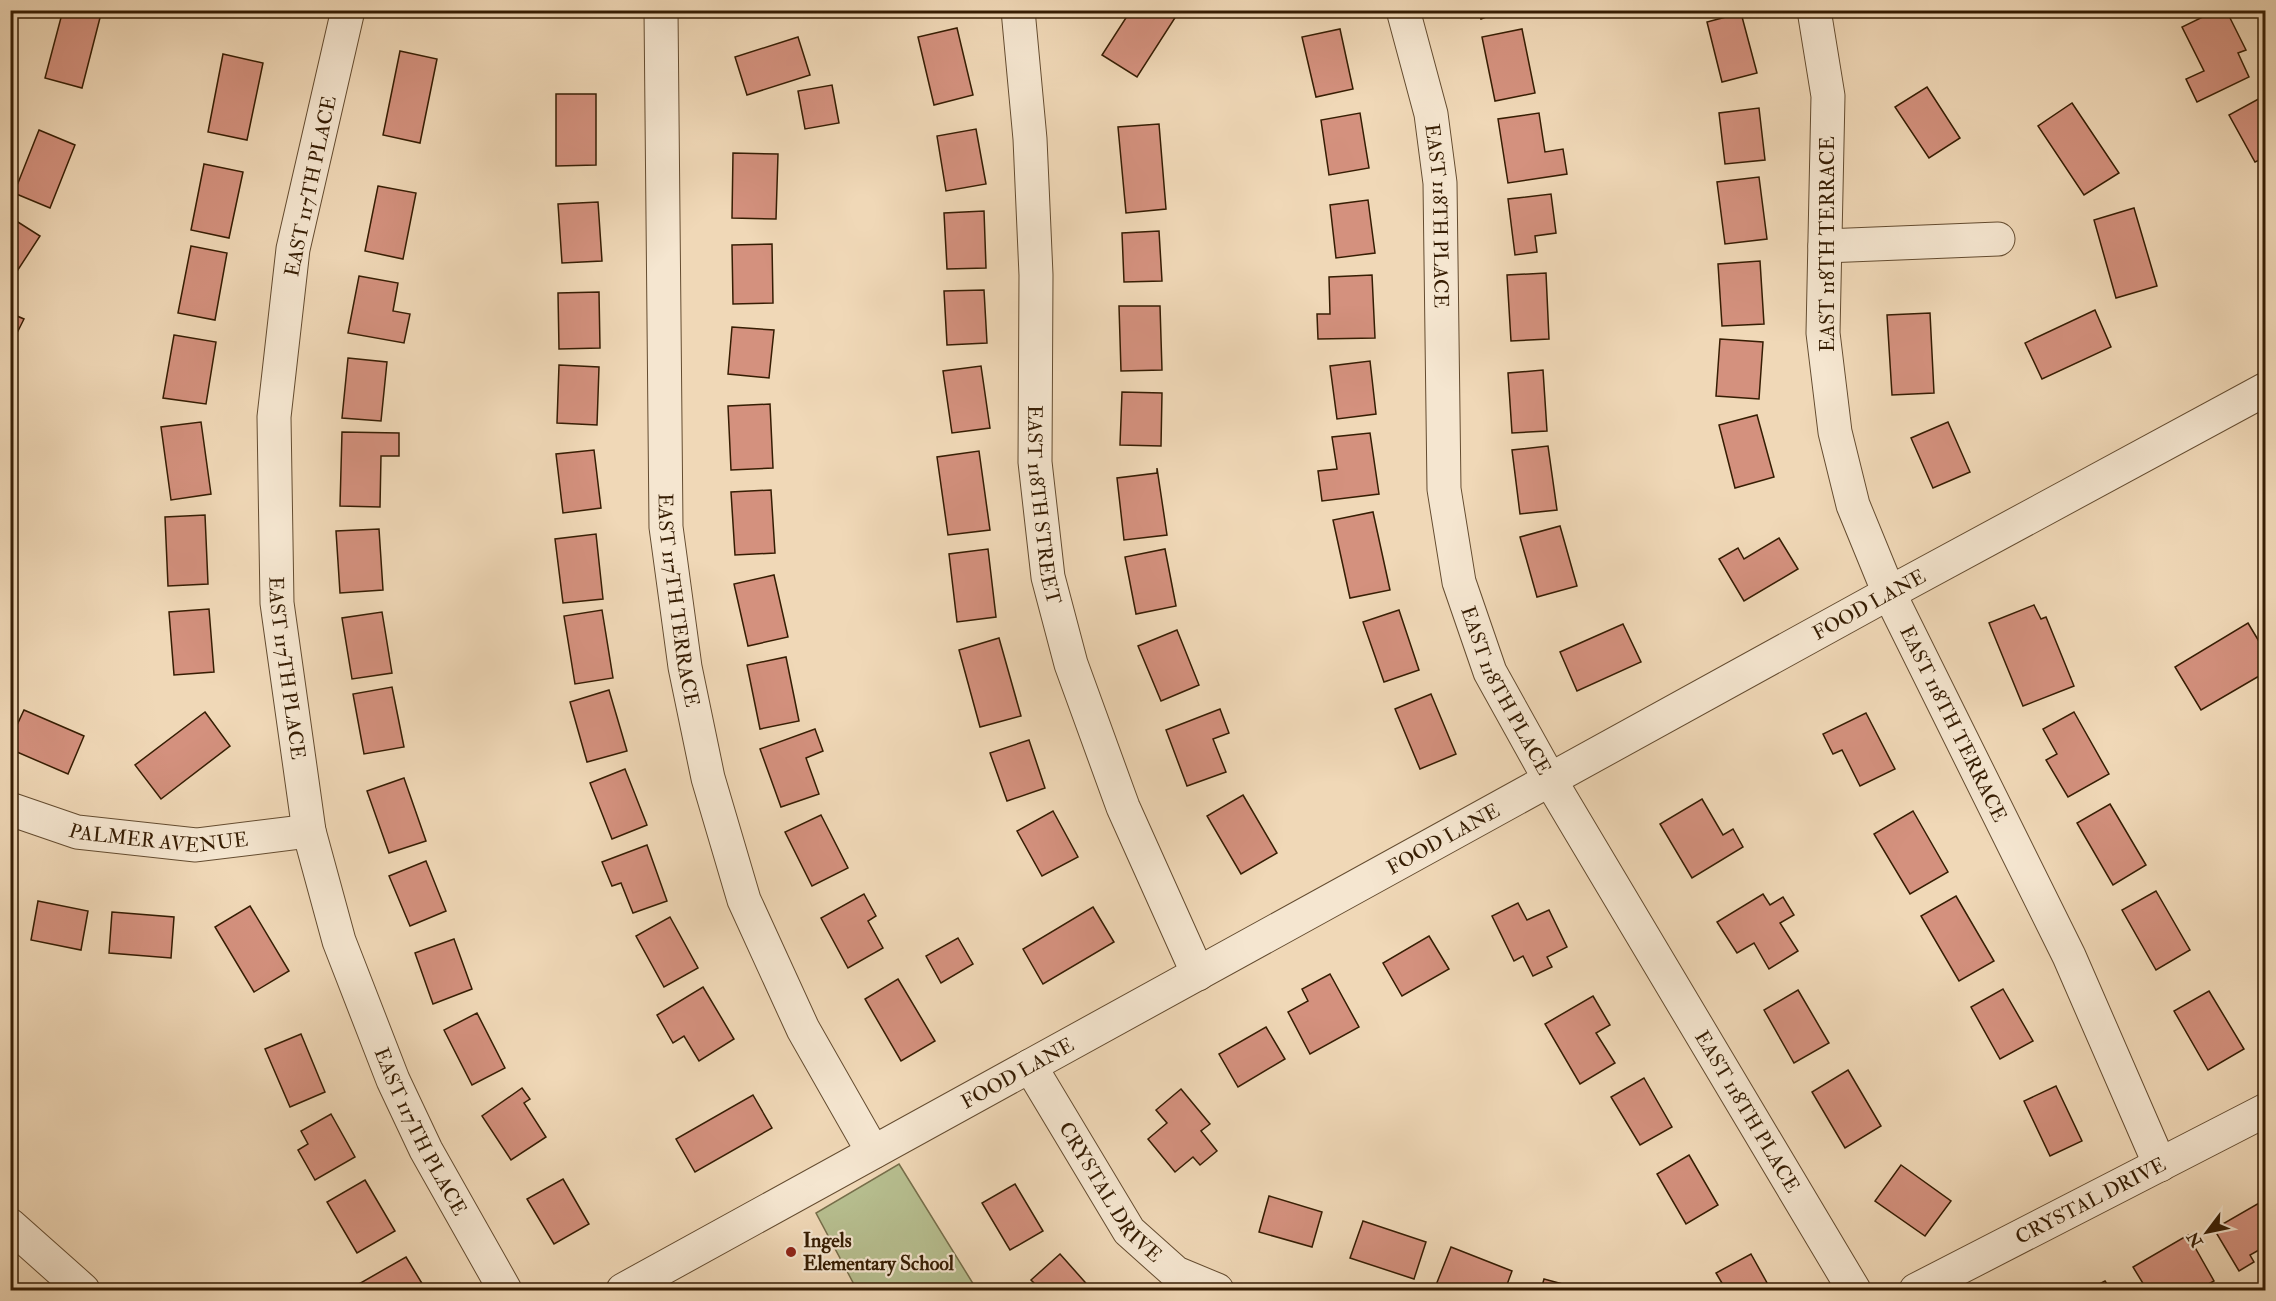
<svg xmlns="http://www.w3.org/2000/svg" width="2276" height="1301" viewBox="0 0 2276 1301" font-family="'IM FELL Double Pica',serif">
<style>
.green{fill:#b7bf90;stroke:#766e4a;stroke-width:1.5}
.building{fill:#d4917e;stroke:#361d03;stroke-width:1.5}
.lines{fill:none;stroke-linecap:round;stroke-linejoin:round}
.minor-casing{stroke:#644c30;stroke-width:35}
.minor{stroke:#f5e6d0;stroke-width:33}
.poi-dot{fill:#8f2418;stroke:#f5e6d0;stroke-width:2}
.labels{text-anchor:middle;stroke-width:4.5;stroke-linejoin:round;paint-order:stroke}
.street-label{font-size:20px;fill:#361d03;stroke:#f5e6d0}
.poi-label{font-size:20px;font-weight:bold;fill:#361d03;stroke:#f5e6d0;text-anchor:start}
</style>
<rect width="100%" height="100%" fill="#f0d8b7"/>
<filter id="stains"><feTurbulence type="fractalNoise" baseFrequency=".00333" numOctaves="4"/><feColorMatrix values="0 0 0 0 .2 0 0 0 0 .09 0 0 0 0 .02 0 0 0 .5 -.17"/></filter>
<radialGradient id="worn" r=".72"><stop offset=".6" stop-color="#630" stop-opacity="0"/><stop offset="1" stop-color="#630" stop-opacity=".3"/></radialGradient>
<path class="green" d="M899,1164L977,1290H857L816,1213Z"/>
<g class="building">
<path d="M63,10H102L82,88L45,78Z"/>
<path d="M1131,10H1180L1137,77L1102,55Z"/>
<path d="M1478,10H1504L1481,19Z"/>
<path d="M2217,10H2226L2246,50L2238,53L2249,77L2197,102L2186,79L2204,71L2182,27Z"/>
<path d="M1741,13L1757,73L1722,82L1707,22Z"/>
<path d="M957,28L973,95L934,105L918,37Z"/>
<path d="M1340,29L1353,89L1316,97L1302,37Z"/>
<path d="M1522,29L1535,93L1495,101L1482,37Z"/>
<path d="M798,37L810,75L747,95L735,57Z"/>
<path d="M400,51L437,59L420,143L383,135Z"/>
<path d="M223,54L263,63L247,140L208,132Z"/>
<path d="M832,85L839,123L805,129L798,91Z"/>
<path d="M1927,87L1960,138L1929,158L1895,107Z"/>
<path d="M556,94H596V165L556,166Z"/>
<path d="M2264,96L2266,99V157L2255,162L2229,115Z"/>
<path d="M2072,103L2119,173L2084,195L2038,126Z"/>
<path d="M1759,108L1765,160L1725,164L1719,113Z"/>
<path d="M1360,113L1369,168L1329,175L1321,120Z"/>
<path d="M1539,113L1545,152L1563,149L1567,174L1508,183L1498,119Z"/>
<path d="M1159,124L1166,209L1126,213L1118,127Z"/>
<path d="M976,129L986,184L946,191L937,136Z"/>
<path d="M39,130L75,145L50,208L14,193Z"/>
<path d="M733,153L778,154L776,219L732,218Z"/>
<path d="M204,164L243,172L229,238L191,230Z"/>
<path d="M1759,177L1767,239L1725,244L1717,182Z"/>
<path d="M378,186L416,193L403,259L365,251Z"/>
<path d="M1551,194L1556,233L1535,236L1537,252L1515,255L1508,199Z"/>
<path d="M1368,200L1375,253L1336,258L1330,205Z"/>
<path d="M598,202L602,261L562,263L558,204Z"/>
<path d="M2134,208L2157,286L2116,298L2094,220Z"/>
<path d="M984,211L986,268L947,269L944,213Z"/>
<path d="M10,217L40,236L10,282Z"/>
<path d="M1159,231L1162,281L1124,282L1122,233Z"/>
<path d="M772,244L773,303L733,304L732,245Z"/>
<path d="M191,246L227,253L215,320L178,313Z"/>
<path d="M1760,261L1764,324L1722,326L1718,264Z"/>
<path d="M1546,273L1549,339L1511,341L1507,275Z"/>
<path d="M1372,275L1375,338L1318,339L1317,314H1330L1329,277Z"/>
<path d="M359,276L398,283L393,311L410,314L404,343L348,333Z"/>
<path d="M984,290L987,343L947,345L944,291Z"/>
<path d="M599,292L600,348L559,349L558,293Z"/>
<path d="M1119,306H1160L1162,370L1121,371Z"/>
<path d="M2095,310L2111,347L2042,379L2025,343Z"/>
<path d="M10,313L24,319L10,347Z"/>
<path d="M1930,313L1934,393L1892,395L1887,315Z"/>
<path d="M732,327L774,330L769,378L728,374Z"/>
<path d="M174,335L216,342L206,404L163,398Z"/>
<path d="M1720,339L1763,342L1759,399L1716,396Z"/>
<path d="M348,358L387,362L381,421L342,418Z"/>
<path d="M1370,361L1376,414L1337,419L1330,366Z"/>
<path d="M559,365L599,367L597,425L557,423Z"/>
<path d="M981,366L990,428L952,433L943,371Z"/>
<path d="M1543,370L1547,431L1512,433L1508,373Z"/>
<path d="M1122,392L1162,393L1161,446L1120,445Z"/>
<path d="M770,404L773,468L731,470L728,406Z"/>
<path d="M1757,415L1774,477L1735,488L1719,425Z"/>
<path d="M201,422L211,494L171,500L161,427Z"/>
<path d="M1948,422L1970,472L1933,488L1911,438Z"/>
<path d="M342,432L399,433V456H381L380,507L340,506Z"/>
<path d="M1370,433L1379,494L1322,501L1318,471L1337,469L1332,437Z"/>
<path d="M1548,446L1557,510L1520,514L1512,450Z"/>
<path d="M594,450L601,508L563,513L556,454Z"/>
<path d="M979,451L990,530L948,535L937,457Z"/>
<path d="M1157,468L1167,535L1124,540L1117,478L1157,473Z"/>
<path d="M771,490L775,553L735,555L731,492Z"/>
<path d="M1373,512L1390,590L1350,598L1333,520Z"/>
<path d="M205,515L208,584L168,586L165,517Z"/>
<path d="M1560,526L1577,586L1537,597L1520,537Z"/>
<path d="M379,529L383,590L340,593L336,531Z"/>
<path d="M596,534L603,599L563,603L555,539Z"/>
<path d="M1779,538L1798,569L1744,601L1719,559L1738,548L1744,559Z"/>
<path d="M988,549L996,617L957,622L949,554Z"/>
<path d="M1165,549L1176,606L1136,614L1125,557Z"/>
<path d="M774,575L788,637L748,646L734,584Z"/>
<path d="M2034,605L2041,619L2046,617L2074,686L2023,706L1989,623Z"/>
<path d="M209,609L214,672L174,675L169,612Z"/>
<path d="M602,610L613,678L575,684L564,616Z"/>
<path d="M1399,610L1419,670L1384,682L1363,622Z"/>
<path d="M382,612L392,673L352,679L342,618Z"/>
<path d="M2248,623L2266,653V672L2201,710L2175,667Z"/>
<path d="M1623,624L1641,662L1577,691L1560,652Z"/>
<path d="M1177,630L1199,685L1161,701L1138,646Z"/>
<path d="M999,638L1021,716L980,727L959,650Z"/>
<path d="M786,657L799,721L760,729L747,665Z"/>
<path d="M392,687L404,747L364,754L353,694Z"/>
<path d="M609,690L627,751L587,762L570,702Z"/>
<path d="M1431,694L1456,754L1420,769L1395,709Z"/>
<path d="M1220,709L1229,733L1213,739L1226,772L1187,786L1166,730Z"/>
<path d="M24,710L84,736L68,774L10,749V740Z"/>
<path d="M205,712L230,746L161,799L135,765Z"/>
<path d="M2074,712L2109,774L2068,797L2046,760L2057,754L2043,729Z"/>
<path d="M1866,713L1895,769L1860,786L1842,750L1833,754L1823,734Z"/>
<path d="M815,729L823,751L806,758L819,794L781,807L760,749Z"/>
<path d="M1029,740L1045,788L1007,801L990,753Z"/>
<path d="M625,769L647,825L612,839L590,783Z"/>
<path d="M404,778L426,841L389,853L367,791Z"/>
<path d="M1243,795L1277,853L1241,874L1207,816Z"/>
<path d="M1702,799L1723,835L1733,829L1743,847L1692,878L1660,824Z"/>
<path d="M2110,804L2146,865L2113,885L2077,823Z"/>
<path d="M1053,811L1078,857L1042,876L1017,831Z"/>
<path d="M1913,811L1948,872L1910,894L1874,834Z"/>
<path d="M821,815L848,868L812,886L785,832Z"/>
<path d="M647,845L667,901L633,913L621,883L612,886L602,862Z"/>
<path d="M426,861L446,911L410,926L389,876Z"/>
<path d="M2156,891L2190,950L2156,970L2122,910Z"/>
<path d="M864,894L876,916L868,921L883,948L848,968L821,918Z"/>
<path d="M1763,894L1770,905L1783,897L1794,915L1780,923L1798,951L1769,969L1754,943L1737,953L1717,922Z"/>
<path d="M1956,896L1994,961L1959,981L1921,916Z"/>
<path d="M38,901L88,911L81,950L31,940Z"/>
<path d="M1518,903L1527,920L1549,910L1567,947L1547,957L1552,967L1533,976L1523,956L1514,961L1492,916Z"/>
<path d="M250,906L289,971L254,992L215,927Z"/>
<path d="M1093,907L1114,942L1043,984L1023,949Z"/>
<path d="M112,912L174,917L171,958L109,953Z"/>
<path d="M670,917L698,968L664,987L636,936Z"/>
<path d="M1429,936L1449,969L1402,996L1383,963Z"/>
<path d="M958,938L973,964L941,983L926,956Z"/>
<path d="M454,939L472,989L433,1004L415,953Z"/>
<path d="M1330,974L1359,1027L1310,1054L1288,1012L1308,1001L1302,989Z"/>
<path d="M898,979L935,1041L901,1061L865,999Z"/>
<path d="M703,987L734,1039L699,1061L684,1036L673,1043L657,1015Z"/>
<path d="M2003,989L2033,1041L2000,1059L1971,1007Z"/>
<path d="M1798,990L1829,1043L1794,1063L1764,1010Z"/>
<path d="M2209,991L2244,1049L2208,1070L2174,1011Z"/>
<path d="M1593,996L1610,1025L1596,1033L1615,1063L1580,1084L1545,1024Z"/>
<path d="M477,1013L505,1068L472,1085L444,1030Z"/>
<path d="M1266,1027L1285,1059L1238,1087L1219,1054Z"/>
<path d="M301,1034L325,1092L290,1107L265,1049Z"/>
<path d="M1848,1070L1881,1126L1845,1148L1812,1092Z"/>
<path d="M1644,1078L1672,1127L1640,1145L1611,1097Z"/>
<path d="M2056,1086L2082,1141L2050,1156L2024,1101Z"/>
<path d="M522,1088L530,1099L524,1103L546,1137L511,1160L482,1116Z"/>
<path d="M1181,1089L1210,1124L1201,1131L1217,1151L1200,1165L1193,1157L1175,1172L1148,1139L1167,1123L1156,1110Z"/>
<path d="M753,1095L772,1128L695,1172L676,1139Z"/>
<path d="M331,1114L355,1157L315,1180L298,1150L308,1144L301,1131Z"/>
<path d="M1689,1155L1718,1205L1686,1224L1657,1174Z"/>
<path d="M1901,1165L1951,1201L1925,1236L1875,1201Z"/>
<path d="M563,1179L589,1224L554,1244L527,1199Z"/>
<path d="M365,1180L395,1231L357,1253L327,1202Z"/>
<path d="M1015,1184L1043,1231L1010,1250L982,1203Z"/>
<path d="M1269,1196L1322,1212L1312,1247L1259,1232Z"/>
<path d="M2266,1199V1246L2250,1255L2254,1262L2239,1271L2214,1229Z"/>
<path d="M1363,1221L1426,1242L1414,1279L1350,1258Z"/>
<path d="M2188,1235L2214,1281L2203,1287L2205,1290H2147L2133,1267Z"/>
<path d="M1451,1247L1512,1271L1505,1290H1451L1436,1285Z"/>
<path d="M1060,1254L1092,1290H1041L1031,1280Z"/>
<path d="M1751,1254L1771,1290H1726L1716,1273Z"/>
<path d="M406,1257L426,1290H360L357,1285Z"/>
<path d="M1544,1279L1585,1290H1541Z"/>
<path d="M2105,1281L2111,1290H2088Z"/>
</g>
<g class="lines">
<g class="minor-casing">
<g id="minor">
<path id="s1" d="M348,10L293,249L274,417L277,603L309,831L339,941L393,1080L426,1150L505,1290"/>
<path id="s2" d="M661,10L666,527L685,667L708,778L744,900L803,1029L873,1152"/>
<path id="s3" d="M1018,10L1030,139L1036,275L1035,462L1048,577L1071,664L1123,807L1198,974"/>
<path id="s4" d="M1403,10L1431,114L1440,183L1444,489L1459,582L1490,672L1550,780L1854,1290"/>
<path id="s5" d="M1814,10L1828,96L1823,333L1835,432L1853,505L1889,593L2069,956L2160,1165"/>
<path d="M1825,246L1998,239"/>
<path id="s6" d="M10,809L77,832L196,845L309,831"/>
<path id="s7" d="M1030,1066L1129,1231L1176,1273L1217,1290"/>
<path d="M10,1225L83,1290"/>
<path id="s8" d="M623,1290L1889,593L2266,389"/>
<path id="s9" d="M1916,1290L2266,1110"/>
</g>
</g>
<use href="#minor" class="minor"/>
</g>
<circle class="poi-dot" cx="791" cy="1252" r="6"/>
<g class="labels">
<g class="street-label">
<text transform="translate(310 186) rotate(-78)" y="7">EAST 117TH PLACE</text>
<text dy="7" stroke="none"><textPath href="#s4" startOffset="210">EAST 118TH PLACE</textPath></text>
<text transform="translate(1827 244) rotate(-90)" y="7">EAST 118TH TERRACE</text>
<text dy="7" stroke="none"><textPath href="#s3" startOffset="496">EAST 118TH STREET</textPath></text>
<text dy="7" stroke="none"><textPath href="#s2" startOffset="591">EAST 117TH TERRACE</textPath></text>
<text dy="7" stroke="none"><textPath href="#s8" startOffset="1422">FOOD LANE</textPath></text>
<text dy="7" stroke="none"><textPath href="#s1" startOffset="666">EAST 117TH PLACE</textPath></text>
<text dy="7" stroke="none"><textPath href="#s4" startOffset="696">EAST 118TH PLACE</textPath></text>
<text dy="7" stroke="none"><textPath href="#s5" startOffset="740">EAST 118TH TERRACE</textPath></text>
<text dy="7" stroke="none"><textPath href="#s6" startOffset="153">PALMER AVENUE</textPath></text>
<text dy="7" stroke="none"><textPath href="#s8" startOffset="936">FOOD LANE</textPath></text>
<text dy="7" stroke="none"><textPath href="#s8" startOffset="450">FOOD LANE</textPath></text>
<text dy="7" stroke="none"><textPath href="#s4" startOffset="1182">EAST 118TH PLACE</textPath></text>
<text dy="7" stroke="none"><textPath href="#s1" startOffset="1152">EAST 117TH PLACE</textPath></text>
<text dy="7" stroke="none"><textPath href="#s7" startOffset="150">CRYSTAL DRIVE</textPath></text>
<text dy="7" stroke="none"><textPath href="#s9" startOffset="196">CRYSTAL DRIVE</textPath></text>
</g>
<g class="poi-label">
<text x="803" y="1247">Ingels<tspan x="803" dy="23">Elementary School</tspan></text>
</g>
</g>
<rect width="2276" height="1301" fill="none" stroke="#f0d8b7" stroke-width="36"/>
<rect x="12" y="12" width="2252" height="1277" fill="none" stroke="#361d03" stroke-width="3"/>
<rect x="18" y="18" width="2240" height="1265" fill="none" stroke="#361d03" stroke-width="1.5"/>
<g transform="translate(2207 1232) rotate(238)" stroke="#f5e6d0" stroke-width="4.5" paint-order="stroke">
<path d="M0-4.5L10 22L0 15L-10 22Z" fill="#361d03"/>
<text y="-9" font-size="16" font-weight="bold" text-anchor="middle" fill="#361d03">N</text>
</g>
<rect width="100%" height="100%" filter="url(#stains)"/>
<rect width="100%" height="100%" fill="url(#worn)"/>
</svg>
